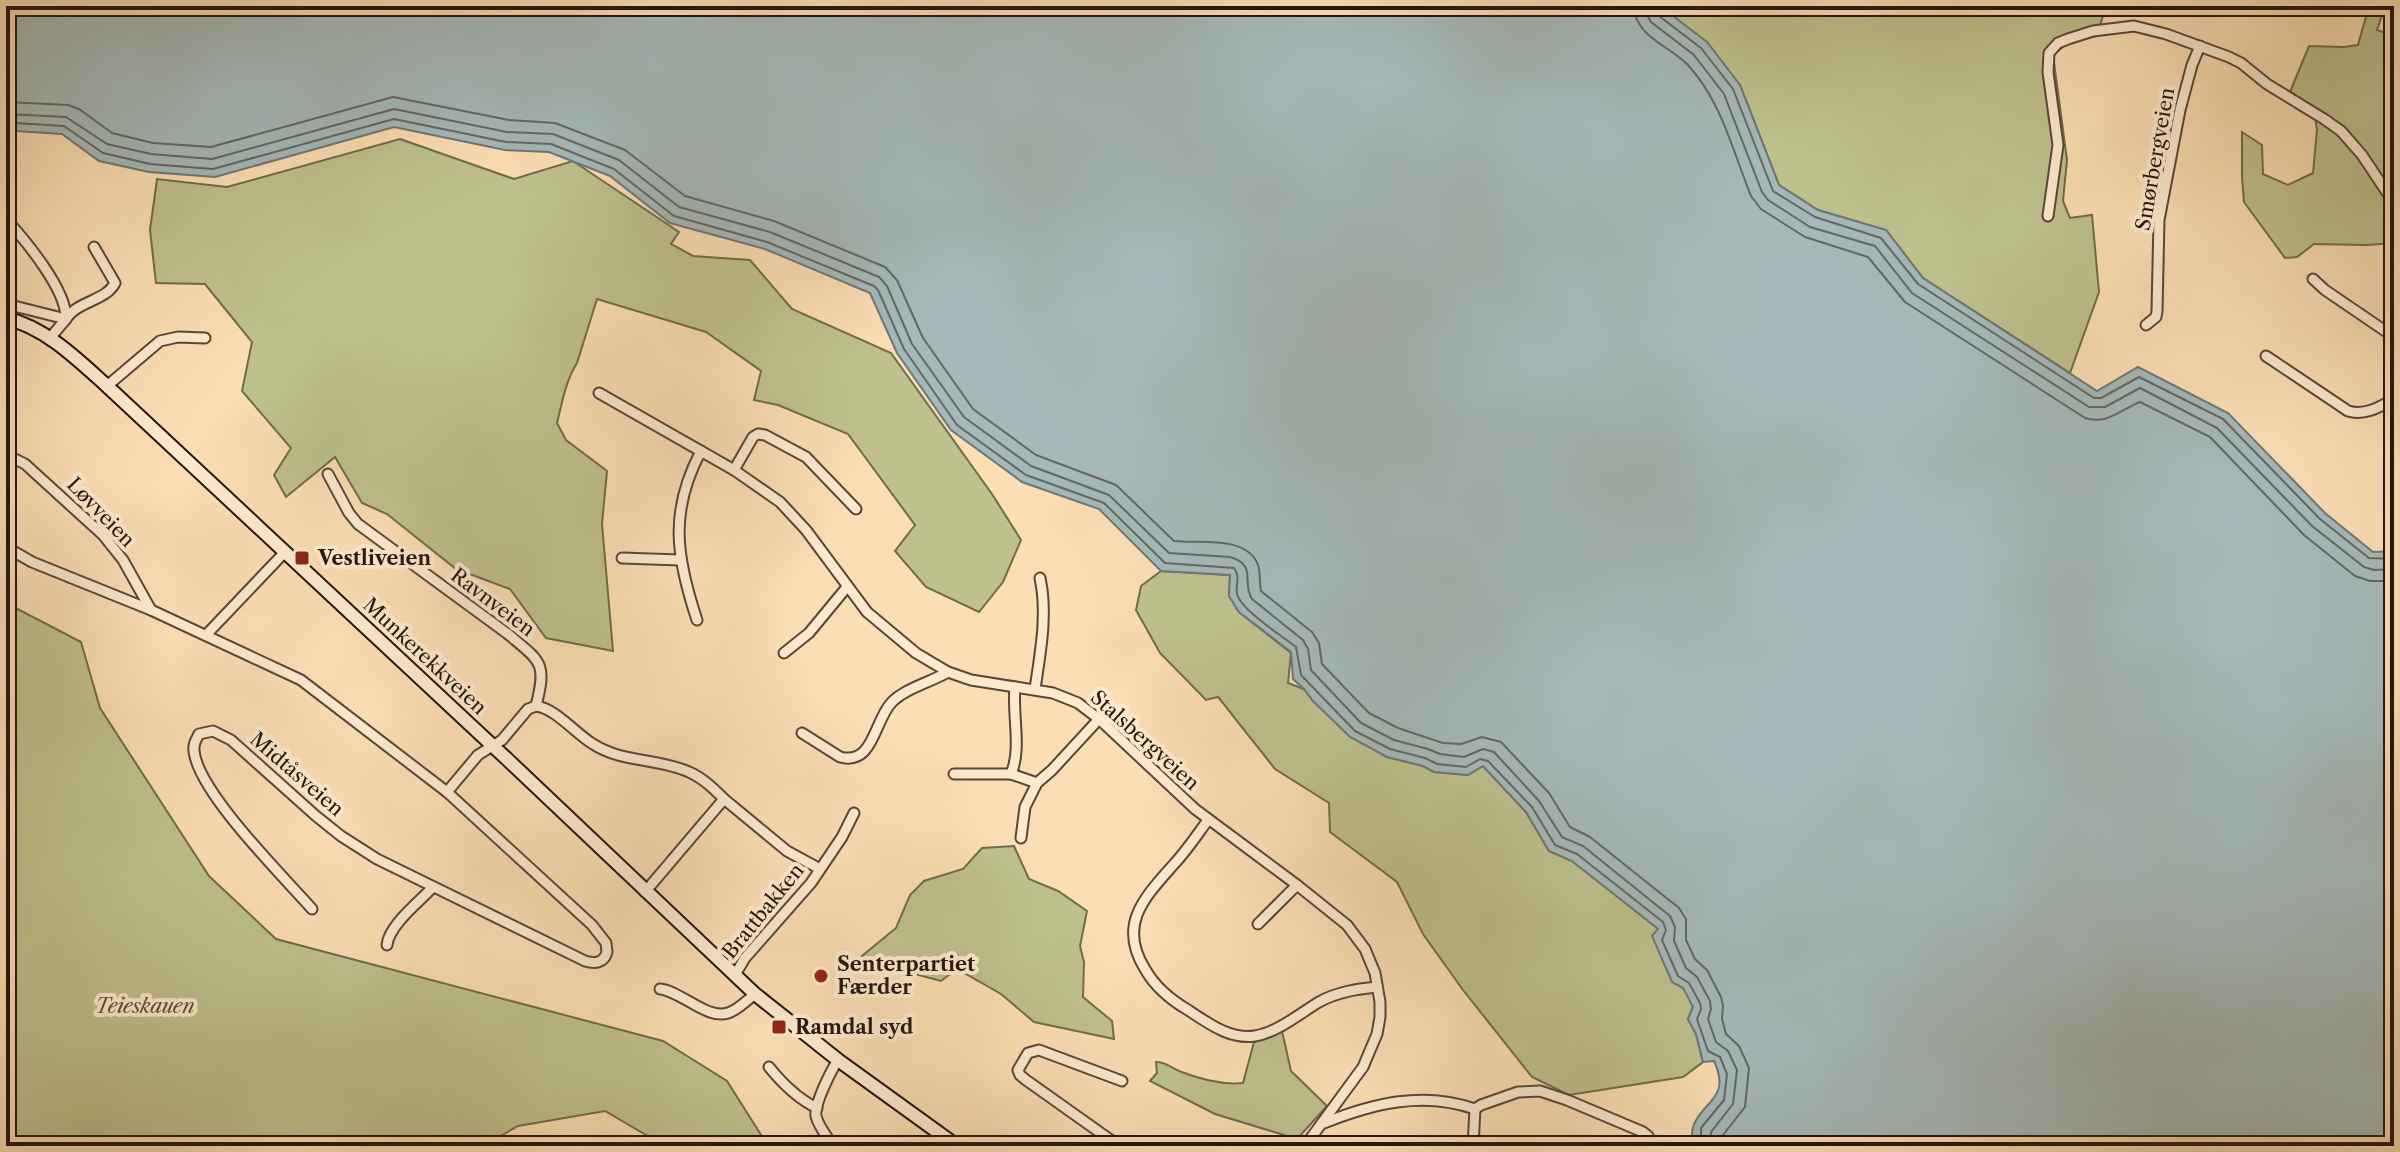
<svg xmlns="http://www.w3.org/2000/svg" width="2400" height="1152" viewBox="0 0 2400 1152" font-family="'Libre Caslon Text',serif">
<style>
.green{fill:#bec18e;stroke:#706b4e;stroke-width:2}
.water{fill:#a4b9b9;stroke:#707775;stroke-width:2}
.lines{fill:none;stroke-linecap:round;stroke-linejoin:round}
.shore{stroke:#646764;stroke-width:2}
.minor-casing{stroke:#594738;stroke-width:13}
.secondary-casing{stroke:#23150f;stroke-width:16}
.minor{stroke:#fdeace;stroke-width:9}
.secondary{stroke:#fdeace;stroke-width:12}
.poi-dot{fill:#8f2418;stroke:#fdeace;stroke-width:3}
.labels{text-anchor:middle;stroke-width:8;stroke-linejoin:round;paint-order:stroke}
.street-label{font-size:20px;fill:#23150f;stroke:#fdeace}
.poi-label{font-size:20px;font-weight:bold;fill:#23150f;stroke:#fdeace;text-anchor:start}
.park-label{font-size:20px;font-style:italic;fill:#59513b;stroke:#fdeace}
</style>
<rect width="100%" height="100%" fill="#fcdeb4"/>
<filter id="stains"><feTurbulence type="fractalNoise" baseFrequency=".0025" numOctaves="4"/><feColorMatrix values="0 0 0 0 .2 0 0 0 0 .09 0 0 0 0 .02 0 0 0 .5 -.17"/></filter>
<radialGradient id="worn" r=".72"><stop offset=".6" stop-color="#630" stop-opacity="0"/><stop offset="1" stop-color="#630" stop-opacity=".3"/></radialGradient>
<g class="green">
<path d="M1660,6H2106L2097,36L2069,42L2053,55L2067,160L2063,201L2070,218L2092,215L2099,292L2070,373L1923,278L1886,230L1818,210L1779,185L1740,85Z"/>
<path d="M2369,6H2385L2377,30L2394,36V243L2367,245L2314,244L2297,257L2285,258L2244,202L2242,177V132L2262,145L2263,174L2288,185L2313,173L2317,130L2314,110L2290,92L2309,46L2344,47L2358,45Z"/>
<path d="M400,139L514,179L573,161L679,232L671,244L693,256L750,260L792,309L891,353L992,494L1021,540L1003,582L979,612L926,587L895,551L915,525L848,434L778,405L754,400L761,371L706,332L597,299L577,363C566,380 562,403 557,423L566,440L607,471L602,524L613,651L546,638L510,589L456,569L387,514L362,503L335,457L286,497L274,475L291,448L242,391L252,342L205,284L156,283L150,230L157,179L227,187Z"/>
<path d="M1161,571L1230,575L1229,596L1239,612L1291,653L1288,683L1304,689L1313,701L1330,715L1387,757L1423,766L1434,772L1468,775L1483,766L1526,812L1549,851L1572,861L1659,929L1693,1007L1688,1019L1696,1034L1703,1062L1683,1077L1569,1095L1532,1077L1463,990L1423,934L1397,882L1330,832L1329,803L1275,769L1218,697L1206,700L1160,653L1136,610L1141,586Z"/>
<path d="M6,603L81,642L100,708L209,876L276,939L663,1041L727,1081L768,1146H665L605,1111L518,1126L483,1146H6Z"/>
<path d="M1014,846L1029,879L1058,891L1087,911L1080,946L1084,962L1083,997L1112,1021L1114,1039L1034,1022L1001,994L957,969L941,981L870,962L862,956L896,928L910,895L924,881L963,869L982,848Z"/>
<path d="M1282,1031L1291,1071L1327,1106L1297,1139L1215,1114L1150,1081L1157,1073L1156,1062C1166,1062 1170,1067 1179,1071C1199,1079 1222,1085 1243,1083L1254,1042Z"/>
</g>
<path class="water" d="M6,6H1660L1707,42L1740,85L1779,185L1818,210L1886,230L1923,278L2097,391L2138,367L2228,413L2325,513L2373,552L2394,551V1146H1697L1691,1141C1692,1136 1692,1131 1693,1127C1701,1101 1732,1100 1714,1061L1703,1062L1696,1034L1688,1019L1693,1007L1683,988L1672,982L1652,936L1658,929L1572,861L1549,851L1526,812L1483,766L1468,775L1434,772L1423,766L1387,757L1350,737L1313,701L1304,689L1293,679L1291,652L1239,612L1229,596L1230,575L1161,571L1099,509L1022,482L951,430L897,353L870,293L765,249L670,223L610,176L549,152L505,150L394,127L215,177L149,172L99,161L62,134L15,131L6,133Z"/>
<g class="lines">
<g class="shore">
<path d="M1634,6C1635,36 1667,45 1686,63C1721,99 1733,152 1751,196L1761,209L1805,237L1868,257L1905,302L2085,418C2107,425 2120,410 2140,402L2210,437L2304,535L2355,576L2370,581H2394"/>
<path d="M1646,6L1647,15L1651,22L1694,55L1724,94L1762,192L1768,200L1810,227L1875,246L1912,293L2089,407H2105L2140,388L2217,428L2312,526L2364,567L2374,570L2394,569"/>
<path d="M1656,6L1659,16L1701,48L1733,89L1773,191L1815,217L1881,238L1918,284L2094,398H2101L2139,377L2223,419L2320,519L2369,558L2394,559"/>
<path d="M6,102L68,105L79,109L112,133L153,143L211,147L393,97L509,120L555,123L625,150L685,196L774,221L885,267L897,280L923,338L973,409L1036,455L1116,485L1174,541C1200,544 1247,535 1258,565C1261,574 1259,583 1261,591L1312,632L1319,643L1322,664L1369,713L1398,728L1443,743L1461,744L1482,737L1501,742L1549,793L1570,827L1590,837L1679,908L1686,919V940L1695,959L1707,970L1721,997L1723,1006L1722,1019L1726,1034L1739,1046L1749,1068L1745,1107L1723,1135L1724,1146"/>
<path d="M6,114L66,117L107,144L151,154L212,159L394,109L507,132L553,134L619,160L679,207L770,232L879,277L887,286L912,344L964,417L1031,466L1109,495L1169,553L1230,557C1258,565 1241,582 1252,599L1303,640L1308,649L1311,670L1361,723L1394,740L1428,749L1440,754L1464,757L1483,749L1494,752L1539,801L1562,837L1583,846L1670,916L1675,927L1674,941L1686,968L1697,977L1710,1001L1711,1009L1708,1019L1716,1042L1728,1051L1737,1070L1733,1104L1711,1132V1146"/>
<path d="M6,124L15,123L64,126L103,153L150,164L213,169L394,119L506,142L551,144L614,169L674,216L767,242L874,286L878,290L904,349L957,425L1026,475L1104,503L1165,563L1234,568C1241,578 1235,584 1237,594C1241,610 1282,636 1296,647L1301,675L1355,731L1390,749L1425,758L1437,764L1466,767L1480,759L1488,761L1532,807L1555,845L1577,854L1663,922L1666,930L1662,940L1678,976L1689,983L1700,1003L1701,1009L1697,1019L1708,1051L1720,1057L1727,1074L1724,1100L1701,1128V1146"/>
</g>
<g class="minor-casing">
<g id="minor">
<path d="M2048,216L2058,145L2048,72L2049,53L2058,43L2068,39L2093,31L2134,26L2166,34L2229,57L2241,63L2267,84L2324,119L2341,131L2362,155L2394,203"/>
<path d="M6,219C25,240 67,290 66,319L50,338"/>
<path d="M2313,279L2325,290L2394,337"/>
<path d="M6,304L66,319C77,301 106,301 115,283L94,247"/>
<path d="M2146,325L2156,317L2157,311L2159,220L2180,110L2192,65L2200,46"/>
<path d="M2266,356L2348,411C2365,416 2380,407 2394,399"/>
<path d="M107,386L160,341L178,337L205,338"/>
<path d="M599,393L734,470L780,502L806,530L867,612L916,653L948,672L971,680L1053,693L1078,703L1099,719L1195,809L1297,885L1347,925L1365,949L1375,973L1380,1002V1017L1377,1034L1363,1067L1305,1146"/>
<path d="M6,461L15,459L25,464L103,535L123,560L151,610"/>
<path d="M734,470L753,437L758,434L765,435L806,457L856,509"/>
<path d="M6,547L32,562L151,610L301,680L447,792"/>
<path d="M622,558L680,560"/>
<path d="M697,620C676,557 669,511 701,451"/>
<path d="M206,635L284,553"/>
<path d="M784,653L809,633L847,587"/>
<path d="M1035,689C1040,654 1048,614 1040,578"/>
<path d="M536,706C555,708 576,734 593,744C622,763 659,758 689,772C703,778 714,789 724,799L645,892"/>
<path d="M802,733L840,757C874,766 874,720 892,702C906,688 931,682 948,672"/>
<path d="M954,774H1011L1037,783"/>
<path d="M1011,774C1022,748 1012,715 1015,687"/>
<path d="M724,799L787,851L820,869"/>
<path d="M1208,820C1197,835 1187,850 1175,863C1145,897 1117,924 1145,969C1155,987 1171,1000 1188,1010C1208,1023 1230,1040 1255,1036C1278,1032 1299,1014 1319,1002C1337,992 1357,989 1377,987"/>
<path d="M1021,838L1025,807L1037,783L1052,770L1099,719"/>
<path d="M312,909C283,876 198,792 194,751C193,744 196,740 199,734L213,731L231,740L316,816L341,836L377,859L585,961C595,964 604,963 607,952L606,943L592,925L447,792L478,755L502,740L528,709L536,706C547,662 541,662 508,634L358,524L349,513L328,474"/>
<path d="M1258,924L1297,885"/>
<path d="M387,945C389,925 419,902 433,887"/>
<path d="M735,975L745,958L811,883L842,837L854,813"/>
<path d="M660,989C681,991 707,1020 728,1013C738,1010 747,1000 755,994"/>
<path d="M769,1067C782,1083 798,1099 817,1108"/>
<path d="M1475,1109L1481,1105L1518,1092L1540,1091L1567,1100L1643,1132L1648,1136L1651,1144"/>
<path d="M1324,1123C1374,1103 1423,1091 1475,1109L1473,1146"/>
<path d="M833,1146C828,1138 818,1126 816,1116C814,1104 831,1071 838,1060"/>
<path d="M1119,1146L1026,1080L1020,1075L1018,1070L1028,1053L1039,1050L1122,1081"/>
</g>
</g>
<g class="secondary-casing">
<path id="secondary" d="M6,318C46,328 77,359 107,386L508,760L755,994L838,1060L957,1146"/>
</g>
<use href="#minor" class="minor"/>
<use href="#secondary" class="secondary"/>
</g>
<g class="poi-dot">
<rect x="294" y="550" width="16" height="16" rx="4"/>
<circle cx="821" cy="976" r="8"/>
<rect x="771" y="1019" width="16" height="16" rx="4"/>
</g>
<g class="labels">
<g class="street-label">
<text transform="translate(2155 159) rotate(-80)" y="7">Smørbergveien</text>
<text transform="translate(101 512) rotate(46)" y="7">Løvveien</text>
<text transform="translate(493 602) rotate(37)" y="7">Ravnveien</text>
<text transform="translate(425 656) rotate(43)" y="7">Munkerekkveien</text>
<text transform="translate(1145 740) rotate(42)" y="7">Stalsbergveien</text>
<text transform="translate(297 774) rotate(41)" y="7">Midtåsveien</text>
<text transform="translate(763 911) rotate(-51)" y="7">Brattbakken</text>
</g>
<g class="poi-label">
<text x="318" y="565">Vestliveien</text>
<text x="837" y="971">Senterpartiet<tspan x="837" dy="23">Færder</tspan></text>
<text x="795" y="1034">Ramdal syd</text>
</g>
<g class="park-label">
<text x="145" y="1013">Teieskauen</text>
</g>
</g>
<rect width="2400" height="1152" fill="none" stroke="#fcdeb4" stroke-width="32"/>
<rect x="8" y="8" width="2384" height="1136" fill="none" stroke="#23150f" stroke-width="4"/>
<rect x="16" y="16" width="2368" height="1120" fill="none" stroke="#23150f" stroke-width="2"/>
<rect width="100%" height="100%" filter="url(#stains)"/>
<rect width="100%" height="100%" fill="url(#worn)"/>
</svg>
